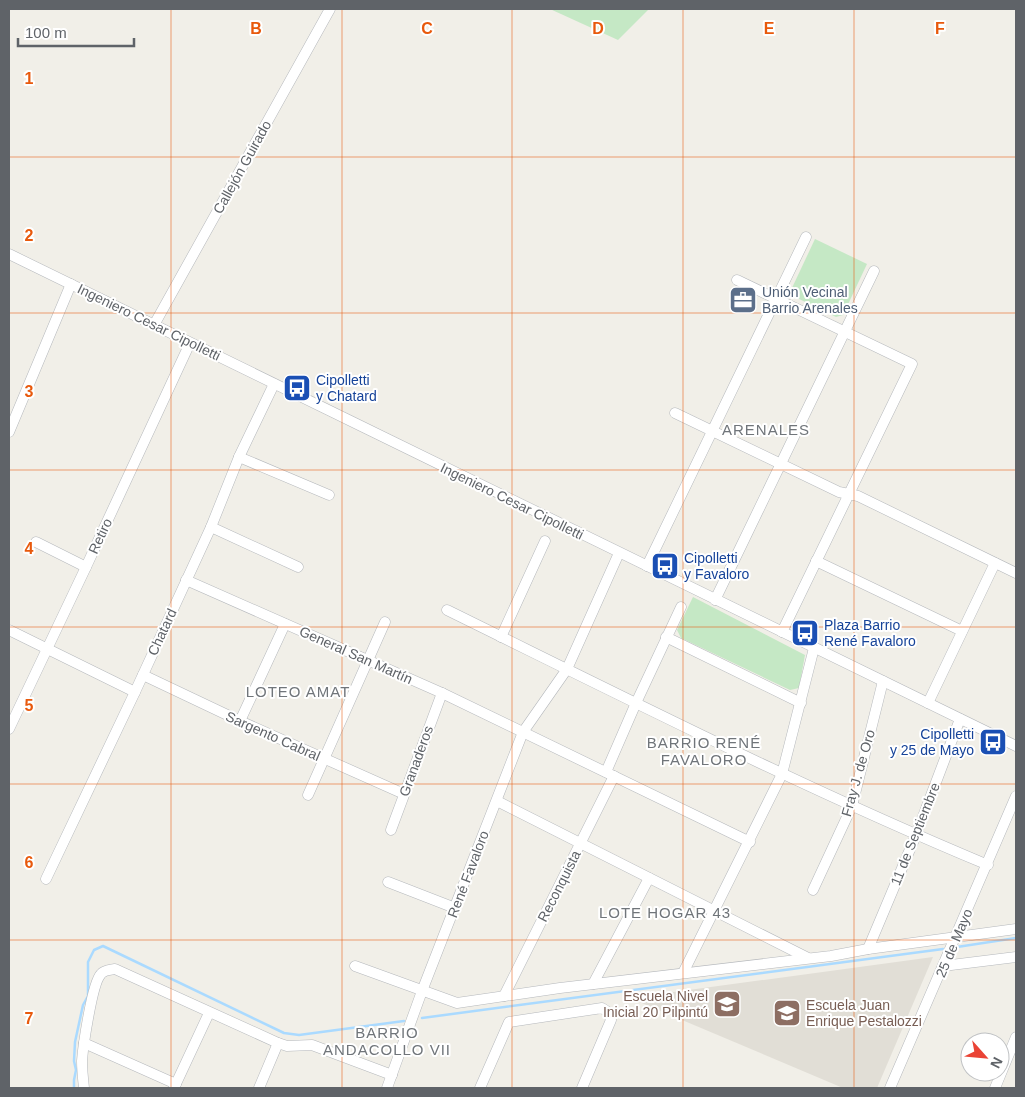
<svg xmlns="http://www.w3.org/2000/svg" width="1025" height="1097" viewBox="0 0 1025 1097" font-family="Helvetica,sans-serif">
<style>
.education{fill:#e1ded6}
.green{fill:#c5e8c5}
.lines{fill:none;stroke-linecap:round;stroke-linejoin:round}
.stream{stroke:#aadaff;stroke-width:2.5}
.minor-casing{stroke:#b5b8bc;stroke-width:11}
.minor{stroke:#fff;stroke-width:10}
.grid{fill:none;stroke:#e8590c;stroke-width:1;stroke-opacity:0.55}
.labels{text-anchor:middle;stroke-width:4;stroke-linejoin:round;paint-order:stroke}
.street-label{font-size:14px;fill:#5f6368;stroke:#fff}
.service-label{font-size:14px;fill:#4e5e75;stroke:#fff;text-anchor:start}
.transit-label{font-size:14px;fill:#164399;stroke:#fff;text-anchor:start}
.education-label{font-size:14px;fill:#785e54;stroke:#fff;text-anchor:end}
.neighbourhood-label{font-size:15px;letter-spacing:1px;fill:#70757a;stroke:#fff}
.grid-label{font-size:16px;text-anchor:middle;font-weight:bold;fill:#e8590c;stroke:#fff;stroke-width:4;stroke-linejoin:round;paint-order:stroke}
</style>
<rect width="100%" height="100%" fill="#f1efe8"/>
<path class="education" d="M933,957L877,1088H843L630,998Z"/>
<g class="green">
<path d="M550,9H649L618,40Z"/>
<path d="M815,239L867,264L843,315L836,317L793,296L791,290Z"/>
<path d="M693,597L805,655L799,688L790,690L681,638L677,630Z"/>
</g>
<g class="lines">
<g class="stream">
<path d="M957,947L1016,938"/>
<path d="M422,1018L943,949"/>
<path d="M74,1088V1080L76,1070L74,1061L75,1042L83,1005L88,996V962L94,950L103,946L284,1033L299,1035L404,1021"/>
</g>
<g class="minor-casing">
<g id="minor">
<path d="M9,254L1016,746"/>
<path d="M737,280L912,364L782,632"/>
<path d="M154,325L330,9"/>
<path d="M675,413L839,492L858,496L1016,573"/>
<path d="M9,432L71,284"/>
<path d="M239,457L329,495"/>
<path d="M211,527L298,567"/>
<path d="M36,542L86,567"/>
<path d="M816,561L962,631"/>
<path d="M647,566L806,237"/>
<path d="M186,580L442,693L750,842"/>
<path d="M715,600L874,271"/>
<path d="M447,610C626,698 803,788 988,865"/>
<path d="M9,630L135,692"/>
<path d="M501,637L545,541"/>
<path d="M666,637L801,703"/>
<path d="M143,675L240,721L404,794"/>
<path d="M928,703L995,563"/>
<path d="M240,721L285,624"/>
<path d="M9,729L86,567L190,343"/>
<path d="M606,772L636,703L681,607"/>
<path d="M308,795L385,622"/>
<path d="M497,801L808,958"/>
<path d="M391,830L442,693"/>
<path d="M46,879L135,692L211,527L239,457L274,384"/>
<path d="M388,882L455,908"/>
<path d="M813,890L852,806L883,681"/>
<path d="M868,949L916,835L960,719"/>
<path d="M355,966L457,1003L560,988L831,956L868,949L1016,929"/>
<path d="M943,966L1016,957"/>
<path d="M683,973L782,774L814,648"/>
<path d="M593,984L649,878"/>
<path d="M504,996L614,776"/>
<path d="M84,1043L176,1084"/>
<path d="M84,1088C83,1079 82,1070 82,1061C83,1047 92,983 101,974C104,970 110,970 115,969L278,1043L287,1046L312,1045L392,1075"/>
<path d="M174,1088L209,1013"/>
<path d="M259,1088L278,1043"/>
<path d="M387,1088L422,991L523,732L567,669L619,553"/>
<path d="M480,1088L509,1022L602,1008L608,1012L611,1020L582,1088"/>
<path d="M890,1088L1016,796"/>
<path d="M995,1088L1016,1037"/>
</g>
</g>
<use href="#minor" class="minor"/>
</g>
<path class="grid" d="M171,9V1088M342,9V1088M512,9V1088M683,9V1088M854,9V1088M9,157H1016M9,313H1016M9,470H1016M9,627H1016M9,784H1016M9,940H1016"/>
<defs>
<g id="office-square" transform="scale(1.4375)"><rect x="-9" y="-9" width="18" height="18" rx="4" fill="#5c6f8a" stroke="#fff"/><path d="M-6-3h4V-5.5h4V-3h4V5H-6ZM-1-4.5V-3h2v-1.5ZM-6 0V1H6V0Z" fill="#fff"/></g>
<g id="bus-square" transform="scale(1.4375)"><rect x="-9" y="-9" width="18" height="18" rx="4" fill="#1a4fb4" stroke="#fff"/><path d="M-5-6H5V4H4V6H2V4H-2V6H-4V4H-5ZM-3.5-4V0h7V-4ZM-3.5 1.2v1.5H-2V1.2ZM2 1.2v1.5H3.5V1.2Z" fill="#fff"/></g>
<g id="school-square" transform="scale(1.4375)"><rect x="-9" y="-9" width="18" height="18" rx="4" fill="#8d6e63" stroke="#fff"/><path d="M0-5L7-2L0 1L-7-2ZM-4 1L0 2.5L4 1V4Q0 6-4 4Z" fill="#fff"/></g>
</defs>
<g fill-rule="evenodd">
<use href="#office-square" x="743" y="300"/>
<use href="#bus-square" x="297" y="388"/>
<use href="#bus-square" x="665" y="566"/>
<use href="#bus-square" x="805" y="633"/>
<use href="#bus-square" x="993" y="742"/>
<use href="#school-square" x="727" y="1004"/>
<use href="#school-square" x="787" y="1013"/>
</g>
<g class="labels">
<g class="street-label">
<text transform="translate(242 167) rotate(-61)" y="5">Callejón Guirado</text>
<text transform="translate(149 322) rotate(26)" y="5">Ingeniero Cesar Cipolletti</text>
<text transform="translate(512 501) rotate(26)" y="5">Ingeniero Cesar Cipolletti</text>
<text transform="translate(100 536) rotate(-65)" y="5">Retiro</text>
<text transform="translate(162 632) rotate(-65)" y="5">Chatard</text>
<text transform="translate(356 655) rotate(24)" y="5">General San Martín</text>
<text transform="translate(273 736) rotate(24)" y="5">Sargento Cabral</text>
<text transform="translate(416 761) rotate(-70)" y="5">Granaderos</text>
<text transform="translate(858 773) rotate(-74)" y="5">Fray J. de Oro</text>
<text transform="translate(915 834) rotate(-68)" y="5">11 de Septiembre</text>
<text transform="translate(468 874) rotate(-69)" y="5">René Favaloro</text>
<text transform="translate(559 886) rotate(-63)" y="5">Reconquista</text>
<text transform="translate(954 943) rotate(-67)" y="5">25 de Mayo</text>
</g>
<g class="service-label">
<text x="762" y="297">Unión Vecinal<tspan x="762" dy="16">Barrio Arenales</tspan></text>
</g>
<g class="transit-label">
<text x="316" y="385">Cipolletti<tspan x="316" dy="16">y Chatard</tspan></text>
<text x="684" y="563">Cipolletti<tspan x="684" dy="16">y Favaloro</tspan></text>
<text x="824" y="630">Plaza Barrio<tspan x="824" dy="16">René Favaloro</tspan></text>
<text x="974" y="739" text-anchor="end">Cipolletti<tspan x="974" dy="16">y 25 de Mayo</tspan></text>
</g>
<g class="education-label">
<text x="708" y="1001">Escuela Nivel<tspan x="708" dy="16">Inicial 20 Pilpintú</tspan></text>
<text x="806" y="1010" text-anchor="start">Escuela Juan<tspan x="806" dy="16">Enrique Pestalozzi</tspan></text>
</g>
<g class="neighbourhood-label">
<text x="766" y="435">ARENALES</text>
<text x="298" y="697">LOTEO AMAT</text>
<text x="704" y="748">BARRIO RENÉ<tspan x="704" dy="17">FAVALORO</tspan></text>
<text x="665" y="918">LOTE HOGAR 43</text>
<text x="387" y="1038">BARRIO<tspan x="387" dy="17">ANDACOLLO VII</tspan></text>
</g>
</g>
<g class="grid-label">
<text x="256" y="34">B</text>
<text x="427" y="34">C</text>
<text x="598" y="34">D</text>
<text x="769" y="34">E</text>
<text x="940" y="34">F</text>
<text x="29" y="84">1</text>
<text x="29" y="241">2</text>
<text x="29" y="397">3</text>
<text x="29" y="554">4</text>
<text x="29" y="711">5</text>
<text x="29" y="868">6</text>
<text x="29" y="1024">7</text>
</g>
<rect width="1025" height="1097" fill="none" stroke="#5f6368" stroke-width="20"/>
<g transform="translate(985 1057) rotate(117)"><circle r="24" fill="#ffffff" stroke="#bfc1c3"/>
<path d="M0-4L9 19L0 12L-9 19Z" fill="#ea4335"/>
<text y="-8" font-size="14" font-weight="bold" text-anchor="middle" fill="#5f6368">N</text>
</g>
<path d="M18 38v8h116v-8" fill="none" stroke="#5f6368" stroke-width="2.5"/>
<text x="25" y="38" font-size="15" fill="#5f6368" stroke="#ffffff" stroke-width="4" paint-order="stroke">100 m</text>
</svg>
